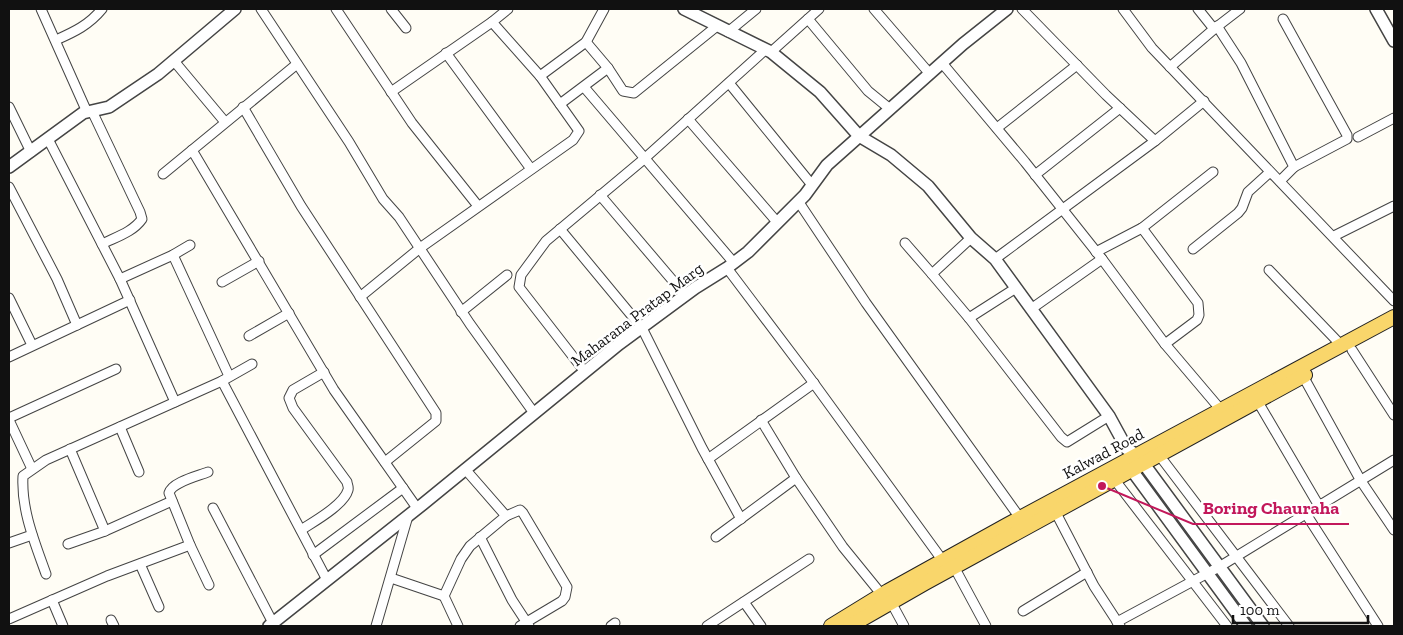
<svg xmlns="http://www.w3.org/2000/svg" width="1403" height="635" viewBox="0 0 1403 635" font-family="'Zilla Slab',serif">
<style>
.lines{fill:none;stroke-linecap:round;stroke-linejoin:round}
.minor-casing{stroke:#444;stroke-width:11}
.tertiary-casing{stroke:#444;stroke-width:14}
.primary-casing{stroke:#222;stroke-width:16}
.minor{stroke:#fff;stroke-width:9}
.tertiary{stroke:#fff;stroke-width:11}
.primary{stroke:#f9d66b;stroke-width:14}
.labels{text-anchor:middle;stroke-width:5;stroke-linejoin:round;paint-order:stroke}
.street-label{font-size:16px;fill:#111;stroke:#fff}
.leader{fill:none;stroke:#c2185b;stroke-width:2}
.callout-dot{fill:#c2185b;stroke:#fff;stroke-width:2}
.callout-label{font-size:18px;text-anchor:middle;font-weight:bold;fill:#c2185b;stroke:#fff;stroke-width:5;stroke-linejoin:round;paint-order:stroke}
</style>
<rect width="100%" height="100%" fill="#fffdf5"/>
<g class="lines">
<g class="minor-casing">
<g id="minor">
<path d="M41,9L87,112"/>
<path d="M261,9L349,142L383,199L399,217L470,324L534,413"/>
<path d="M336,9L412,123L478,206"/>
<path d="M391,9L406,28"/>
<path d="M874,9L930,74"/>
<path d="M1022,9L1106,95L1155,141"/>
<path d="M1123,9L1152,48L1394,301"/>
<path d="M1198,9L1214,29L1240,9"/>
<path d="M808,19L868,91L890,109"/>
<path d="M1283,19L1347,135V139L1294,167"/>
<path d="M1217,26L1241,63L1294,167L1280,181"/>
<path d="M728,32L756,9"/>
<path d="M56,40C74,32 89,25 102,9"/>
<path d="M586,42L608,68L623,91L634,93L717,26"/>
<path d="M771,52L819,9"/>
<path d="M446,53L531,169"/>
<path d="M174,61L225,122"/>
<path d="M942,63L1025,162L1102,259L1165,344L1221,410"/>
<path d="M1170,67L1214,29"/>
<path d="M540,76L586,42L604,9"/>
<path d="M729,83L812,185"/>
<path d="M584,87L734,263"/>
<path d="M391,92L492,22L508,9"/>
<path d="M560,104L608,68"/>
<path d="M9,107L31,152"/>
<path d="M243,107L301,206L436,413V421L385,462"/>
<path d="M92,111L140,212L142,219C133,232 116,237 102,244"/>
<path d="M688,119L777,222"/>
<path d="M997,128L1077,65"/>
<path d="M1358,137L1394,118"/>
<path d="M48,139L120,279"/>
<path d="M192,150L334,390L417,508"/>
<path d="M163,174L297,64"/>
<path d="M1035,175L1120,108"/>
<path d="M9,187L57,279L77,325"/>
<path d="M600,195L685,295"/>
<path d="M798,201L866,303L1020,518"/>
<path d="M1142,228L1198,303L1199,315L1197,320L1165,344"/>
<path d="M560,229L642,328L702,448L741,519"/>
<path d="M1334,236L1394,206"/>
<path d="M971,238L932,274L969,318L1061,437L1067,442L1109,416"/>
<path d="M905,243L932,274"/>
<path d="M1193,249L1238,213L1242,208L1248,192L1270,172"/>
<path d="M1096,252L1142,228L1213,172"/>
<path d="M173,255L229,376"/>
<path d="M995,259L1155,141L1204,101"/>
<path d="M727,268L810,378L943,561"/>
<path d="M1269,270L1341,345"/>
<path d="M222,282L259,261"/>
<path d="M360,297L420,248L573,140L579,131L540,76L492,22"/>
<path d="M9,298L32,345"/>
<path d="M1031,309L1102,259"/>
<path d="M461,312L507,275"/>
<path d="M969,318L1016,288"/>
<path d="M249,336L289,313"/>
<path d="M1352,350L1394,415"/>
<path d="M9,357L130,300"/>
<path d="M585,372L519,287L521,275L546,241L644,159L765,50"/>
<path d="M1303,376L1361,481L1394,530"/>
<path d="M222,381L327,580"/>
<path d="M175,402L120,279L173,255L190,245"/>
<path d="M1258,402L1319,506"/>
<path d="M9,418L116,369"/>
<path d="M9,420L32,469"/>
<path d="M761,420L796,478L843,547L882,595"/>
<path d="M120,427L139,472"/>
<path d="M70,449L105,531"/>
<path d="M1159,455L1289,626"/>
<path d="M708,459L814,383"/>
<path d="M465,469L506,516"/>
<path d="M208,472C198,476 172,482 169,493L190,545L209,585"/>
<path d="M1114,479L1227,626"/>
<path d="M213,508L273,623"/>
<path d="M1055,511L1094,586L1120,626"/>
<path d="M1306,514L1378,626"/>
<path d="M301,530C313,522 344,505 348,490C349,487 347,484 347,482L293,408L289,398L293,390L324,372"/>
<path d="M480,537L512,600L529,626"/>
<path d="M716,537L796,478"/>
<path d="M9,543L32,535"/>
<path d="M68,544L105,531L172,501"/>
<path d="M313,555L403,488"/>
<path d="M952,563L986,626"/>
<path d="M140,564L159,607"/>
<path d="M46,574C35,543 21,510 23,476L46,460L222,381L252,364"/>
<path d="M391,578L444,596"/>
<path d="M52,600L63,626"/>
<path d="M744,602L761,626"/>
<path d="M891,602L904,626"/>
<path d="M1023,611L1087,572"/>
<path d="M9,619L107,576L190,545"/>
<path d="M111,620L114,626"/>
<path d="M1117,622L1219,567L1394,460"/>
<path d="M376,626L408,516"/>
<path d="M458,626L444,596L461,559L470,546L506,516L520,510L523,513L567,587L565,597L562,601L520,626"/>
<path d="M611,626L615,623"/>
<path d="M707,626L809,559"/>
</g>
</g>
<g class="tertiary-casing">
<g id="tertiary">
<path d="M684,9L771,52L820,92L859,136L891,155L928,186L971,238L995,259L1109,416L1127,449L1137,455L1141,460L1263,626"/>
<path d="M1376,9L1394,41"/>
<path d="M9,167L83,113L109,107L158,74L235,9"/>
<path d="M1128,465L1246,626"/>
<path d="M269,626L423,504L619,344L695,288L727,268L748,252L805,195L827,165L963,44L1007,9"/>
</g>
</g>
<g class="primary-casing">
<g id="primary">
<path d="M831,626L888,591L1007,525L1394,317"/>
<path d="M850,626L925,583L1305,375"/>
</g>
</g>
<use href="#minor" class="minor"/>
<use href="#tertiary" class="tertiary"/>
<use href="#primary" class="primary"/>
</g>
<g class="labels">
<g class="street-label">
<text transform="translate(637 314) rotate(-37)" y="6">Maharana Pratap Marg</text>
<text transform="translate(1103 453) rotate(-28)" y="6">Kalwad Road</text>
</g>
</g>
<path class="leader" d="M1102 486L1193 524H1349"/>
<circle class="callout-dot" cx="1102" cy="486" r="5"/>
<g class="callout-label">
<text x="1271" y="514">Boring Chauraha</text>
</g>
<rect width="1403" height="635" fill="none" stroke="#111111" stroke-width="20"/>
<path d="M1233 615v8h135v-8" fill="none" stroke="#111111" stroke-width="2.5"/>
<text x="1240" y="615" font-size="15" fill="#111111" stroke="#ffffff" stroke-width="4" paint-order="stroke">100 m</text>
</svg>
